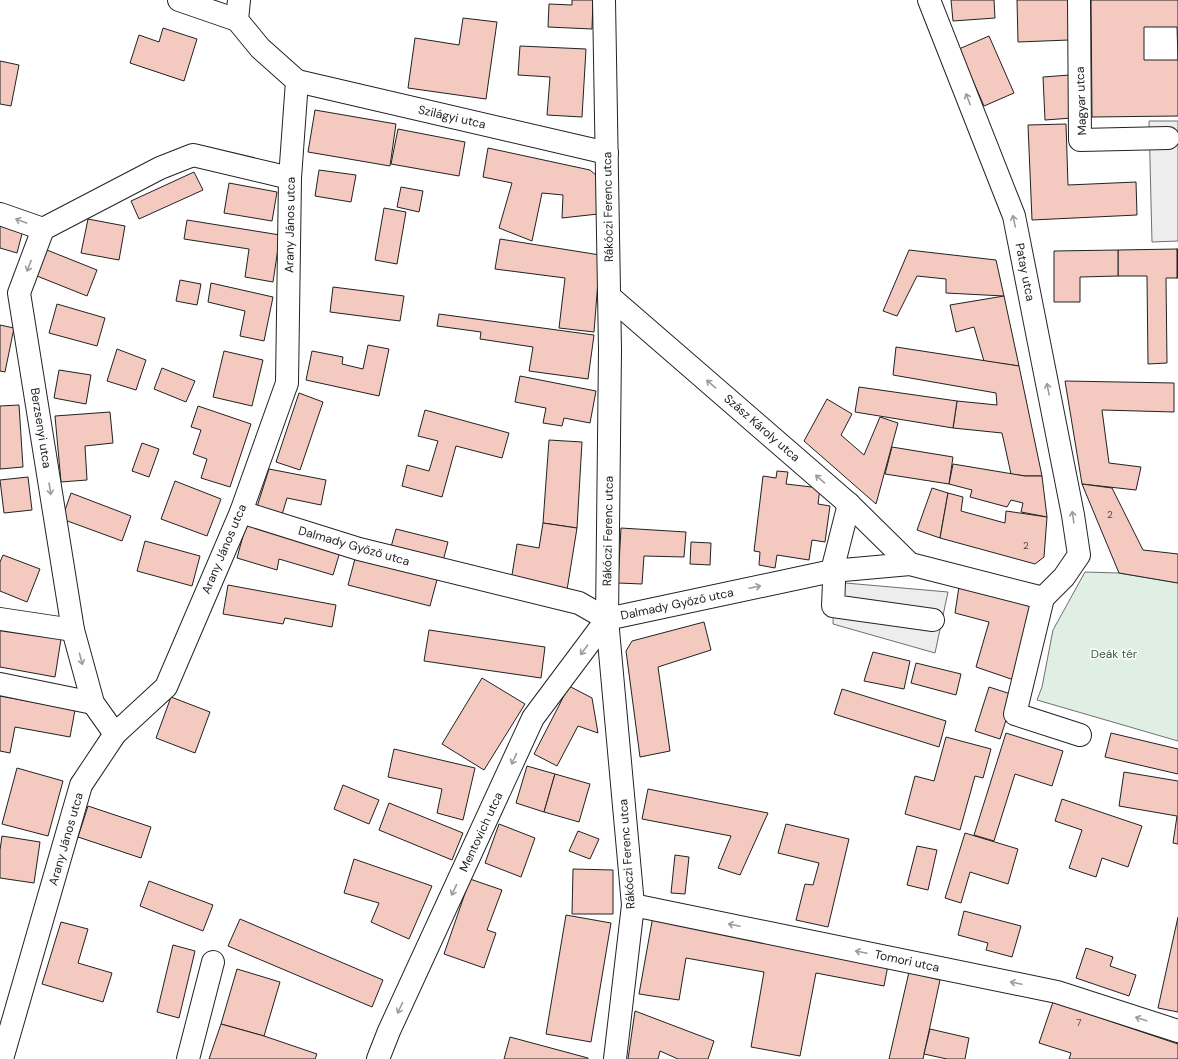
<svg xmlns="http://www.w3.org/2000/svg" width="1178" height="1059" viewBox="0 0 1178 1059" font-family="'DM Sans',sans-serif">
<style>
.green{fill:#e0efe3;stroke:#6f6f6f}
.parking{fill:#ededed;stroke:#6f6f6f}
.building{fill:#f3c9c0;stroke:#222;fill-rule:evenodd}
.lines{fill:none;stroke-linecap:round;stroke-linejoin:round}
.minor-casing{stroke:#222;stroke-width:24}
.minor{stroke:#fff;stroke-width:22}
.oneway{stroke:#9c9c9c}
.labels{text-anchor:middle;stroke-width:3;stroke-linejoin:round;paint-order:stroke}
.number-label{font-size:10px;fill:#564c4a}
.street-label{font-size:12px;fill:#222;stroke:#fff}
.park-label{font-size:12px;fill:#2f5e38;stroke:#fff}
</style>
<rect width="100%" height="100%" fill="#fff"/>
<path class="green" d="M1085,572L1119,573L1178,583V741L1037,700L1042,687L1053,630Z"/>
<g class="parking">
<path d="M1149,121H1178V241L1152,242Z"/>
<path d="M834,582L948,592L935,653L833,624Z"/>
</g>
<g class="building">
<path d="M572,0H593L592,29L548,27L549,4L572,5Z"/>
<path d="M951,0H994L995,18L953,21Z"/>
<path d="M1017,0H1068L1069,40L1018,42Z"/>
<path d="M1091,0H1178V116L1092,117ZM1144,27H1177L1178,60H1144Z"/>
<path d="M463,18L497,22L486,99L408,88L415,38L459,45Z"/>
<path d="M163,28L197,39L184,81L130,63L139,35L159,42Z"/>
<path d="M989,36L1014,93L984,106L959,49Z"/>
<path d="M520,46L586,49L582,117L547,115L550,77L518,75Z"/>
<path d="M0,61L19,65L11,106L0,104Z"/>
<path d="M1070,75L1072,118L1045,120L1043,77Z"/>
<path d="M315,110L396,124L390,166L308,152Z"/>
<path d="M1066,124L1068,185L1136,182L1137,215L1032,220L1028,125Z"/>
<path d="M398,129L465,142L459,176L391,164Z"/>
<path d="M488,148L590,170L597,176L598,214L562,218L563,195L542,193L532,241L499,228L512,183L483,177Z"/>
<path d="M319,170L356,175L351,202L315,196Z"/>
<path d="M194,172L203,190L139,219L131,201Z"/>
<path d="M229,183L277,192L272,221L224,213Z"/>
<path d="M401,187L423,191L419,212L397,207Z"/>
<path d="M384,208L406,212L397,264L375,260Z"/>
<path d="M88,219L125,226L119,260L81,253Z"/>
<path d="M187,220L280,235L273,282L245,277L249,249L184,239Z"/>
<path d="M0,224L23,230L17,253L0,248Z"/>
<path d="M500,239L600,255L594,332L559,328L565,278L495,269Z"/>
<path d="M42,248L97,270L87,296L32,274Z"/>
<rect x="1177" y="249" width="1" height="29"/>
<path d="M1177,249V278H1166L1167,363L1148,364L1147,276H1118V250Z"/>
<path d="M909,250L996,260L1004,296L946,293V279L917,276L897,316L883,311Z"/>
<path d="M1118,250V276L1080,277V302H1054V251Z"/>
<path d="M180,280L201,284L197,305L176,301Z"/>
<path d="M211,283L273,297L264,341L240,336L245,311L208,302Z"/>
<path d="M333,287L404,296L400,321L330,312Z"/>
<path d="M1004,296L1019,366L984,361L974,327L956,332L950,305Z"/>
<path d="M57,304L105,318L97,346L49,333Z"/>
<path d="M439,314L594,335L588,379L529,371L533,347L480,339L481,332L437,326Z"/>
<path d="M0,325L14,328L5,372L0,371Z"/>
<path d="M368,345L389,349L379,396L306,380L312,351L343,357L342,364L363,369Z"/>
<path d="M896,347L1019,366L1042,476H1025L1011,474L1002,433L953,428L957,401L997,405L996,393L893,375Z"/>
<path d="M117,349L146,360L136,390L107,381Z"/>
<path d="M224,351L263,360L252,406L213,397Z"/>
<path d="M162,368L195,381L186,402L154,389Z"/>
<path d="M59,370L91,375L86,404L54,398Z"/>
<path d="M520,376L596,391L590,423L564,418L562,426L543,423L546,408L515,402Z"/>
<path d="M1065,381L1174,383V412L1102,410L1109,463L1141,467L1136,490L1082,484Z"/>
<path d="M859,387L957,401L953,428L855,412Z"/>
<path d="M299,393L323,402L300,470L276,462Z"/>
<path d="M827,399L852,414L841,435L864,455L880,417L898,423L876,504L804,441Z"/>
<path d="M19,405L23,467L0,469V406Z"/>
<path d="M198,406L251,424L230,487L201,478L207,459L193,454L201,430L191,427Z"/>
<path d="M425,410L509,433L502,458L456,446L442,497L402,486L407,465L429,471L438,441L418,436Z"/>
<path d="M110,412L113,443L85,446L87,480L61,482L55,416Z"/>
<path d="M549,440L582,442L577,528L543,523Z"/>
<path d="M142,443L159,449L149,477L132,471Z"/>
<path d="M892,447L953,457L949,484L885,474Z"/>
<path d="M953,464L1025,476H1042L1047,517L1021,512L1023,503L1011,500L1007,507L970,497L972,490L949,484Z"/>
<path d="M269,469L326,480L321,505L287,498L281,518L256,510Z"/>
<path d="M777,471L788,472L786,484L820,488L818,504L830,506L825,542L812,540L809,560L777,555L775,568L759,565L760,552L754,551L763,476L776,478Z"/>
<path d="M28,477L32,510L4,513L0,480Z"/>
<path d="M175,481L221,499L207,536L161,519Z"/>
<path d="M1082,484L1112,488L1143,550L1178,554V583L1119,573Z"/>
<path d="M932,488L948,493L940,538L917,530Z"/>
<path d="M71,493L131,516L122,541L62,519Z"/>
<path d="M948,493L963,497L961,511L1005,523L1006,511L1047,517L1044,557L1035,564L940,538Z"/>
<path d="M543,523L577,528L567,590L511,581L517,544L539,548Z"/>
<path d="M246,525L340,552L333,575L279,559L277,570L237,558Z"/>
<path d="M621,528L686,532L684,557L644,556L642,584L618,583Z"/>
<path d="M396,529L448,542L443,561L391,547Z"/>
<path d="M145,541L200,556L192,586L137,571Z"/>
<path d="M691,542L711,543L710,565L690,564Z"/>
<path d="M3,555L40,569L27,602L0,591V562Z"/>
<path d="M356,555L438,576L430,606L348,585Z"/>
<path d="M960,580L1028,596L1031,614L1014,680L976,667L989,622L955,613Z"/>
<path d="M228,585L336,605L332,627L285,618L283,624L223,614Z"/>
<path d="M704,622L711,650L658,667L670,751L640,757L626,651L632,641Z"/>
<path d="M0,628L61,639L55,677L0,667Z"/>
<path d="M429,630L545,647L541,678L424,661Z"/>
<path d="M873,652L910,661L904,689L864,681Z"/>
<path d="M916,663L961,674L956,695L911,683Z"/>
<path d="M482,678L525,704L484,770L442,744Z"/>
<path d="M569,686L592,698L598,733L578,726L557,766L534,754Z"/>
<path d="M989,687L1014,695L1000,739L975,731Z"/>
<path d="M842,689L946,721L939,747L834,714Z"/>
<path d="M0,696L75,710L70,737L15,727L10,753L0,751Z"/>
<path d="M171,697L210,712L195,753L156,738Z"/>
<path d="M1006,733L1063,751L1052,786L1015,774L994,841L974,835Z"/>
<path d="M1111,733L1178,749V774L1105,757Z"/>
<path d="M946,737L991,749L983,778L975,776L960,830L905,814L915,776L934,781Z"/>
<path d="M394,749L475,768L463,820L437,813L442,789L388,777Z"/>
<path d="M527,766L555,774L544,812L516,803Z"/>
<path d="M17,768L63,781L48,836L2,824Z"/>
<path d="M1124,772L1178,781V844L1173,843L1177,816L1119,806Z"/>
<path d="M555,774L590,784L579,822L544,812Z"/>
<path d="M343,785L379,800L369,824L334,809Z"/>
<path d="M648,789L768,813L740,875L718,868L731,836L642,819Z"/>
<path d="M1062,799L1142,826L1128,867L1102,858L1096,877L1069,868L1082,830L1055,821Z"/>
<path d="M389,803L463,833L452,860L379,830Z"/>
<path d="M88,806L151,827L141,858L78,837Z"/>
<path d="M499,824L535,838L521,877L485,863Z"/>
<path d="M786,824L849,839L828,927L796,920L805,884L813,885L819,863L778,853Z"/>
<path d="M578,831L599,839L590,859L569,851Z"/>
<path d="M965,833L1018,849L1008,884L970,872L961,903L945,898Z"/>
<path d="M2,836L40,842L34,883L0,878V850Z"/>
<path d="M917,846L937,850L928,890L907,885Z"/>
<path d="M675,855L689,857L685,894L671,893Z"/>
<path d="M354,859L432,886L409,939L371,922L379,903L344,893Z"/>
<path d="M573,869L613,870V914H572Z"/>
<path d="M470,879L502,890L487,930L496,933L484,968L444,954Z"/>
<path d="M149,881L213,905L203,931L140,906Z"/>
<path d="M964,911L1021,926L1012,957L986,950L988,943L958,935Z"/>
<path d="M566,915L611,923L591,1042L546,1034Z"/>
<path d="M653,916L889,960L884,986L816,973L800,1056L751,1047L764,972L686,958L679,1000L639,994Z"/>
<path d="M1178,917V1012L1158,1008Z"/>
<path d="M240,919L383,980L372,1007L228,946Z"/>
<path d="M61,922L88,929L78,963L112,973L103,1002L42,984Z"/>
<path d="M173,945L195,951L179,1018L157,1012Z"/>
<path d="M1086,948L1113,957L1110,966L1136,975L1129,996L1076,978Z"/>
<path d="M237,969L280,982L264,1036L221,1024Z"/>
<path d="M909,972L940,980L923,1059H889Z"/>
<path d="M1053,1002L1178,1044V1059H1069L1071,1053L1039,1043Z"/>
<path d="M635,1011L714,1041L708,1059H678L660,1051L658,1059H628Z"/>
<path d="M221,1024L264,1036L317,1054L315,1059H209Z"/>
<path d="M930,1029L969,1038L965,1059H947L924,1054Z"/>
<path d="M510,1037L588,1058V1059H504Z"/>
</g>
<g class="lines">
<g class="minor-casing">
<g id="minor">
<path d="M179,0L237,20"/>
<path d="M604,0L610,350L607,619L633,905L615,1059"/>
<path d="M1079,0L1080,140L1168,138"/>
<path d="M297,81L607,153"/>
<path d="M0,214L43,229"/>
<path d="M609,296L849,504L910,564"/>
<path d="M849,504L832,571L834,582L833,606L933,620"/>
<path d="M241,512L359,549L579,603L607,619L832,571L910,564L1043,598L1064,577L1079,555L1073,515L1014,216L929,0"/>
<path d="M1043,598L1015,714L1080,735"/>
<path d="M0,619L73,630"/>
<path d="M0,684L93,703"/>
<path d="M115,734L93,703L73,630L19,293L43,229L160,168L193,155L290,178"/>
<path d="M633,905L1057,992L1178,1031"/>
<path d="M2,1059L81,785L115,734L166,687L241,512L287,383L290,178L297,81L260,48L237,20L239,0"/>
<path d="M188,1059L213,962"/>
<path d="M378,1059L389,1031L533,718L607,619"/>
</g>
</g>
<use href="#minor" class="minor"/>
</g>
<defs><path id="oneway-shaft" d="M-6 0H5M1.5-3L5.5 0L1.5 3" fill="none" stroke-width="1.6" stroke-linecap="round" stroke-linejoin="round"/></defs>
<g class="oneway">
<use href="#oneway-shaft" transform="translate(968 99) rotate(-111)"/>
<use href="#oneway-shaft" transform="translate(21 221) rotate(-160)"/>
<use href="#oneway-shaft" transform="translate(1014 221) rotate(-103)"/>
<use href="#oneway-shaft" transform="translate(29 266) rotate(111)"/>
<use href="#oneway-shaft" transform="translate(711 384) rotate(-139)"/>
<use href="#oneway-shaft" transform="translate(1048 389) rotate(-101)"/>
<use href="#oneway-shaft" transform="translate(820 479) rotate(-139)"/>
<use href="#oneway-shaft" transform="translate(50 489) rotate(81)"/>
<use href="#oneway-shaft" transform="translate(1073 517) rotate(-99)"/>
<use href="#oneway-shaft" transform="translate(755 587) rotate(-12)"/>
<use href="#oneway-shaft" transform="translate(584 650) rotate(127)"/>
<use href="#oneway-shaft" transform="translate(81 659) rotate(75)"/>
<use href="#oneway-shaft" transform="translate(514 759) rotate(115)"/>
<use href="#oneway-shaft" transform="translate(454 890) rotate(115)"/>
<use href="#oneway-shaft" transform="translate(734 925) rotate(-168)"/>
<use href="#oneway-shaft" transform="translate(861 952) rotate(-168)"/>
<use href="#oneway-shaft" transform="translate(1016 983) rotate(-168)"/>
<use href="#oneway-shaft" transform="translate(400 1008) rotate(115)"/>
<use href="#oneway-shaft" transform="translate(1141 1019) rotate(-162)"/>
</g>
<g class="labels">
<g class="number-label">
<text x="1110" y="518">2</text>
<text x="1026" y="549">2</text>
<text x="1079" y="1026">7</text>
</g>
<g class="street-label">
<text transform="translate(1081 101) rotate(-92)" y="4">Magyar utca</text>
<text transform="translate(452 117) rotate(13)" y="4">Szilágyi utca</text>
<text transform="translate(608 207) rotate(-91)" y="4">Rákóczi Ferenc utca</text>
<text transform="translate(290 225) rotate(-89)" y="4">Arany János utca</text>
<text transform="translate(1025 272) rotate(79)" y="4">Patay utca</text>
<text transform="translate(41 428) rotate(81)" y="4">Berzsenyi utca</text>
<text transform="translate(762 428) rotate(41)" y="4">Szász Károly utca</text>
<text transform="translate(608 531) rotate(-89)" y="4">Rákóczi Ferenc utca</text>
<text transform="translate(354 546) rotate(16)" y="4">Dalmady Győző utca</text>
<text transform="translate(224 549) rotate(-67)" y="4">Arany János utca</text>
<text transform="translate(677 604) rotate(-12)" y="4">Dalmady Győző utca</text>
<text transform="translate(481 832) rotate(-65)" y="4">Mentovich utca</text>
<text transform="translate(66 839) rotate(-74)" y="4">Arany János utca</text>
<text transform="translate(627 854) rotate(-94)" y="4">Rákóczi Ferenc utca</text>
<text transform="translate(907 961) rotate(12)" y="4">Tomori utca</text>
</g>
<g class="park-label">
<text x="1114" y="658">Deák tér</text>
</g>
</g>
</svg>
